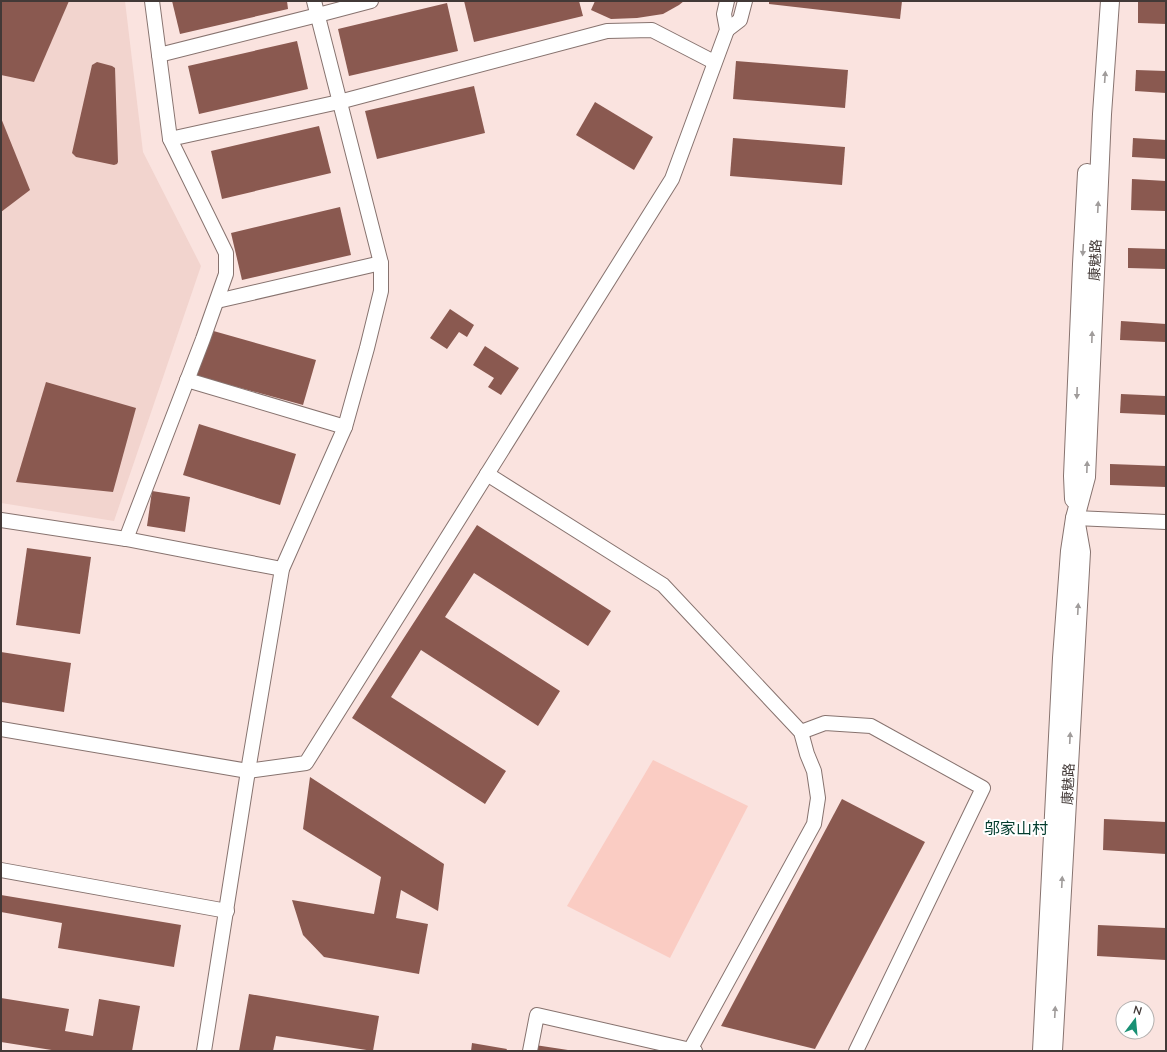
<svg xmlns="http://www.w3.org/2000/svg" width="1167" height="1052" viewBox="0 0 1167 1052" font-family="Lato,'Noto Sans SC',sans-serif">
<style>
.built{fill:#f2d4ce}
.green{fill:#faccc3}
.building{fill:#8a5950}
.lines{fill:none;stroke-linecap:round;stroke-linejoin:round}
.minor-casing{stroke:#87736f;stroke-width:16}
.major-casing{stroke:#87736f;stroke-width:20}
.minor{stroke:#fff;stroke-width:14}
.major{stroke:#fff;stroke-width:18}
.oneway{fill:#a09c9b}
.labels{text-anchor:middle;stroke-width:4;stroke-linejoin:round;paint-order:stroke}
.street-label{font-size:14px;fill:#423937;stroke:#fff}
.quarter-label{font-size:16px;fill:#043d2f;stroke:#fff}
</style>
<rect width="100%" height="100%" fill="#fae3df"/>
<path class="built" d="M1,1H125L143,152L201,266L114,521L1,503Z"/>
<path class="green" d="M653,760L748,806L670,958L567,906Z"/>
<g class="building">
<path d="M1,1H69L34,82L1,75Z"/>
<path d="M172,1H287L288,9L180,34Z"/>
<path d="M464,1H579L583,16L474,42Z"/>
<path d="M595,1H684L679,5L663,14L637,18L611,19L591,10Z"/>
<path d="M769,1H902L900,19L769,4Z"/>
<path d="M1138,1H1166V24L1138,23Z"/>
<path d="M447,3L458,51L349,76L338,29Z"/>
<path d="M297,41L308,89L199,114L188,66Z"/>
<path d="M736,61L848,70L845,108L733,99Z"/>
<path d="M97,62L112,66L115,68L118,162L117,164L114,165L76,157L72,153L92,65Z"/>
<path d="M1136,70L1166,71V93L1135,91Z"/>
<path d="M474,86L485,133L377,159L365,111Z"/>
<path d="M595,102L653,137L634,170L576,135Z"/>
<path d="M1,118L30,190L1,212Z"/>
<path d="M319,126L331,173L222,199L211,151Z"/>
<path d="M733,138L845,147L842,185L730,176Z"/>
<path d="M1133,138L1166,140V159L1132,157Z"/>
<path d="M1132,179L1166,181V211L1131,210Z"/>
<path d="M340,207L351,255L242,280L231,233Z"/>
<path d="M1128,248L1166,249V269L1128,268Z"/>
<path d="M450,309L474,325L467,337L459,332L447,349L430,338Z"/>
<path d="M1121,321L1166,324V342L1120,340Z"/>
<path d="M210,330L316,360L303,405L197,376Z"/>
<path d="M485,346L519,368L501,395L488,387L494,378L473,365Z"/>
<path d="M46,382L136,408L113,492L16,482Z"/>
<path d="M1121,394L1166,396V415L1120,413Z"/>
<path d="M199,424L296,454L280,505L183,475Z"/>
<path d="M1110,464L1166,466V487L1110,485Z"/>
<path d="M152,491L190,497L185,532L147,526Z"/>
<path d="M477,525L611,611L588,646L474,573L445,617L560,691L538,726L421,650L391,697L506,771L485,804L352,718Z"/>
<path d="M27,548L91,557L80,634L16,625Z"/>
<path d="M1,652L71,663L64,712L1,702Z"/>
<path d="M310,777L444,864L438,911L401,890L396,918L428,924L419,974L324,957L303,935L292,900L374,914L381,877L303,829Z"/>
<path d="M842,799L925,842L815,1049L721,1026Z"/>
<path d="M1104,819L1166,822V854L1103,850Z"/>
<path d="M1,895L181,925L174,967L58,948L62,923L1,912Z"/>
<path d="M1098,925L1166,928V960L1097,956Z"/>
<path d="M249,994L379,1016L373,1051L276,1036L273,1051H239Z"/>
<path d="M1,998L69,1009L65,1031L93,1036L99,999L140,1006L132,1051H58L1,1042Z"/>
<path d="M472,1043L507,1049L506,1051H471Z"/>
<path d="M535,1045L568,1050V1051H535Z"/>
</g>
<g class="lines">
<g class="minor-casing">
<g id="minor">
<path d="M727,30L740,20L745,1"/>
<path d="M159,55L318,15L371,1"/>
<path d="M170,139L339,102L607,31L652,30L714,62"/>
<path d="M217,301L381,263"/>
<path d="M187,380L345,427"/>
<path d="M487,474L663,585L801,732L807,754L814,771L818,798L814,824L690,1050"/>
<path d="M1075,518L1166,522"/>
<path d="M1,520L126,539L282,569"/>
<path d="M126,539L203,339L226,274V253L170,139L152,1"/>
<path d="M1,729L248,771L306,763L672,179L727,30L724,14L727,1"/>
<path d="M801,732L825,723L871,726L983,788L856,1051"/>
<path d="M1,870L227,911"/>
<path d="M204,1051L248,771L282,569L345,427L367,348L381,291V263L314,1"/>
<path d="M530,1051L537,1015L695,1051"/>
</g>
</g>
<g class="major-casing">
<g id="major">
<path d="M1074,499L1073,476L1082,264L1087,173"/>
<path d="M1075,518L1086,477L1102,114L1110,1"/>
<path d="M1042,1051L1062,658L1070,551L1075,518L1081,552L1053,1051"/>
</g>
</g>
<use href="#minor" class="minor"/>
<use href="#major" class="major"/>
</g>
<defs><path id="oneway-solid" d="M-6-.8H1V-3.2L6.5 0L1 3.2V.8H-6Z"/></defs>
<g class="oneway">
<use href="#oneway-solid" transform="translate(1105 77) rotate(-86)"/>
<use href="#oneway-solid" transform="translate(1098 207) rotate(-87)"/>
<use href="#oneway-solid" transform="translate(1083 250) rotate(93)"/>
<use href="#oneway-solid" transform="translate(1092 337) rotate(-88)"/>
<use href="#oneway-solid" transform="translate(1077 393) rotate(92)"/>
<use href="#oneway-solid" transform="translate(1087 467) rotate(-88)"/>
<use href="#oneway-solid" transform="translate(1078 609) rotate(-87)"/>
<use href="#oneway-solid" transform="translate(1070 738) rotate(-87)"/>
<use href="#oneway-solid" transform="translate(1062 882) rotate(-87)"/>
<use href="#oneway-solid" transform="translate(1055 1012) rotate(-87)"/>
</g>
<g class="labels">
<g class="street-label">
<text transform="translate(1095 260) rotate(-87)" y="5">康魅路</text>
<text transform="translate(1068 784) rotate(-87)" y="5">康魅路</text>
</g>
<g class="quarter-label">
<text x="1016" y="834">邬家山村</text>
</g>
</g>
<rect width="1167" height="1052" fill="none" stroke="#423937" stroke-width="4"/>
<g transform="translate(1135 1020) rotate(16)"><circle r="19" fill="#ffffff" stroke="#b3b0af"/>
<path d="M0-3L7 15L0 10L-7 15Z" fill="#199074"/>
<text y="-6" font-size="11" font-weight="bold" text-anchor="middle" fill="#423937">N</text>
</g>
</svg>
